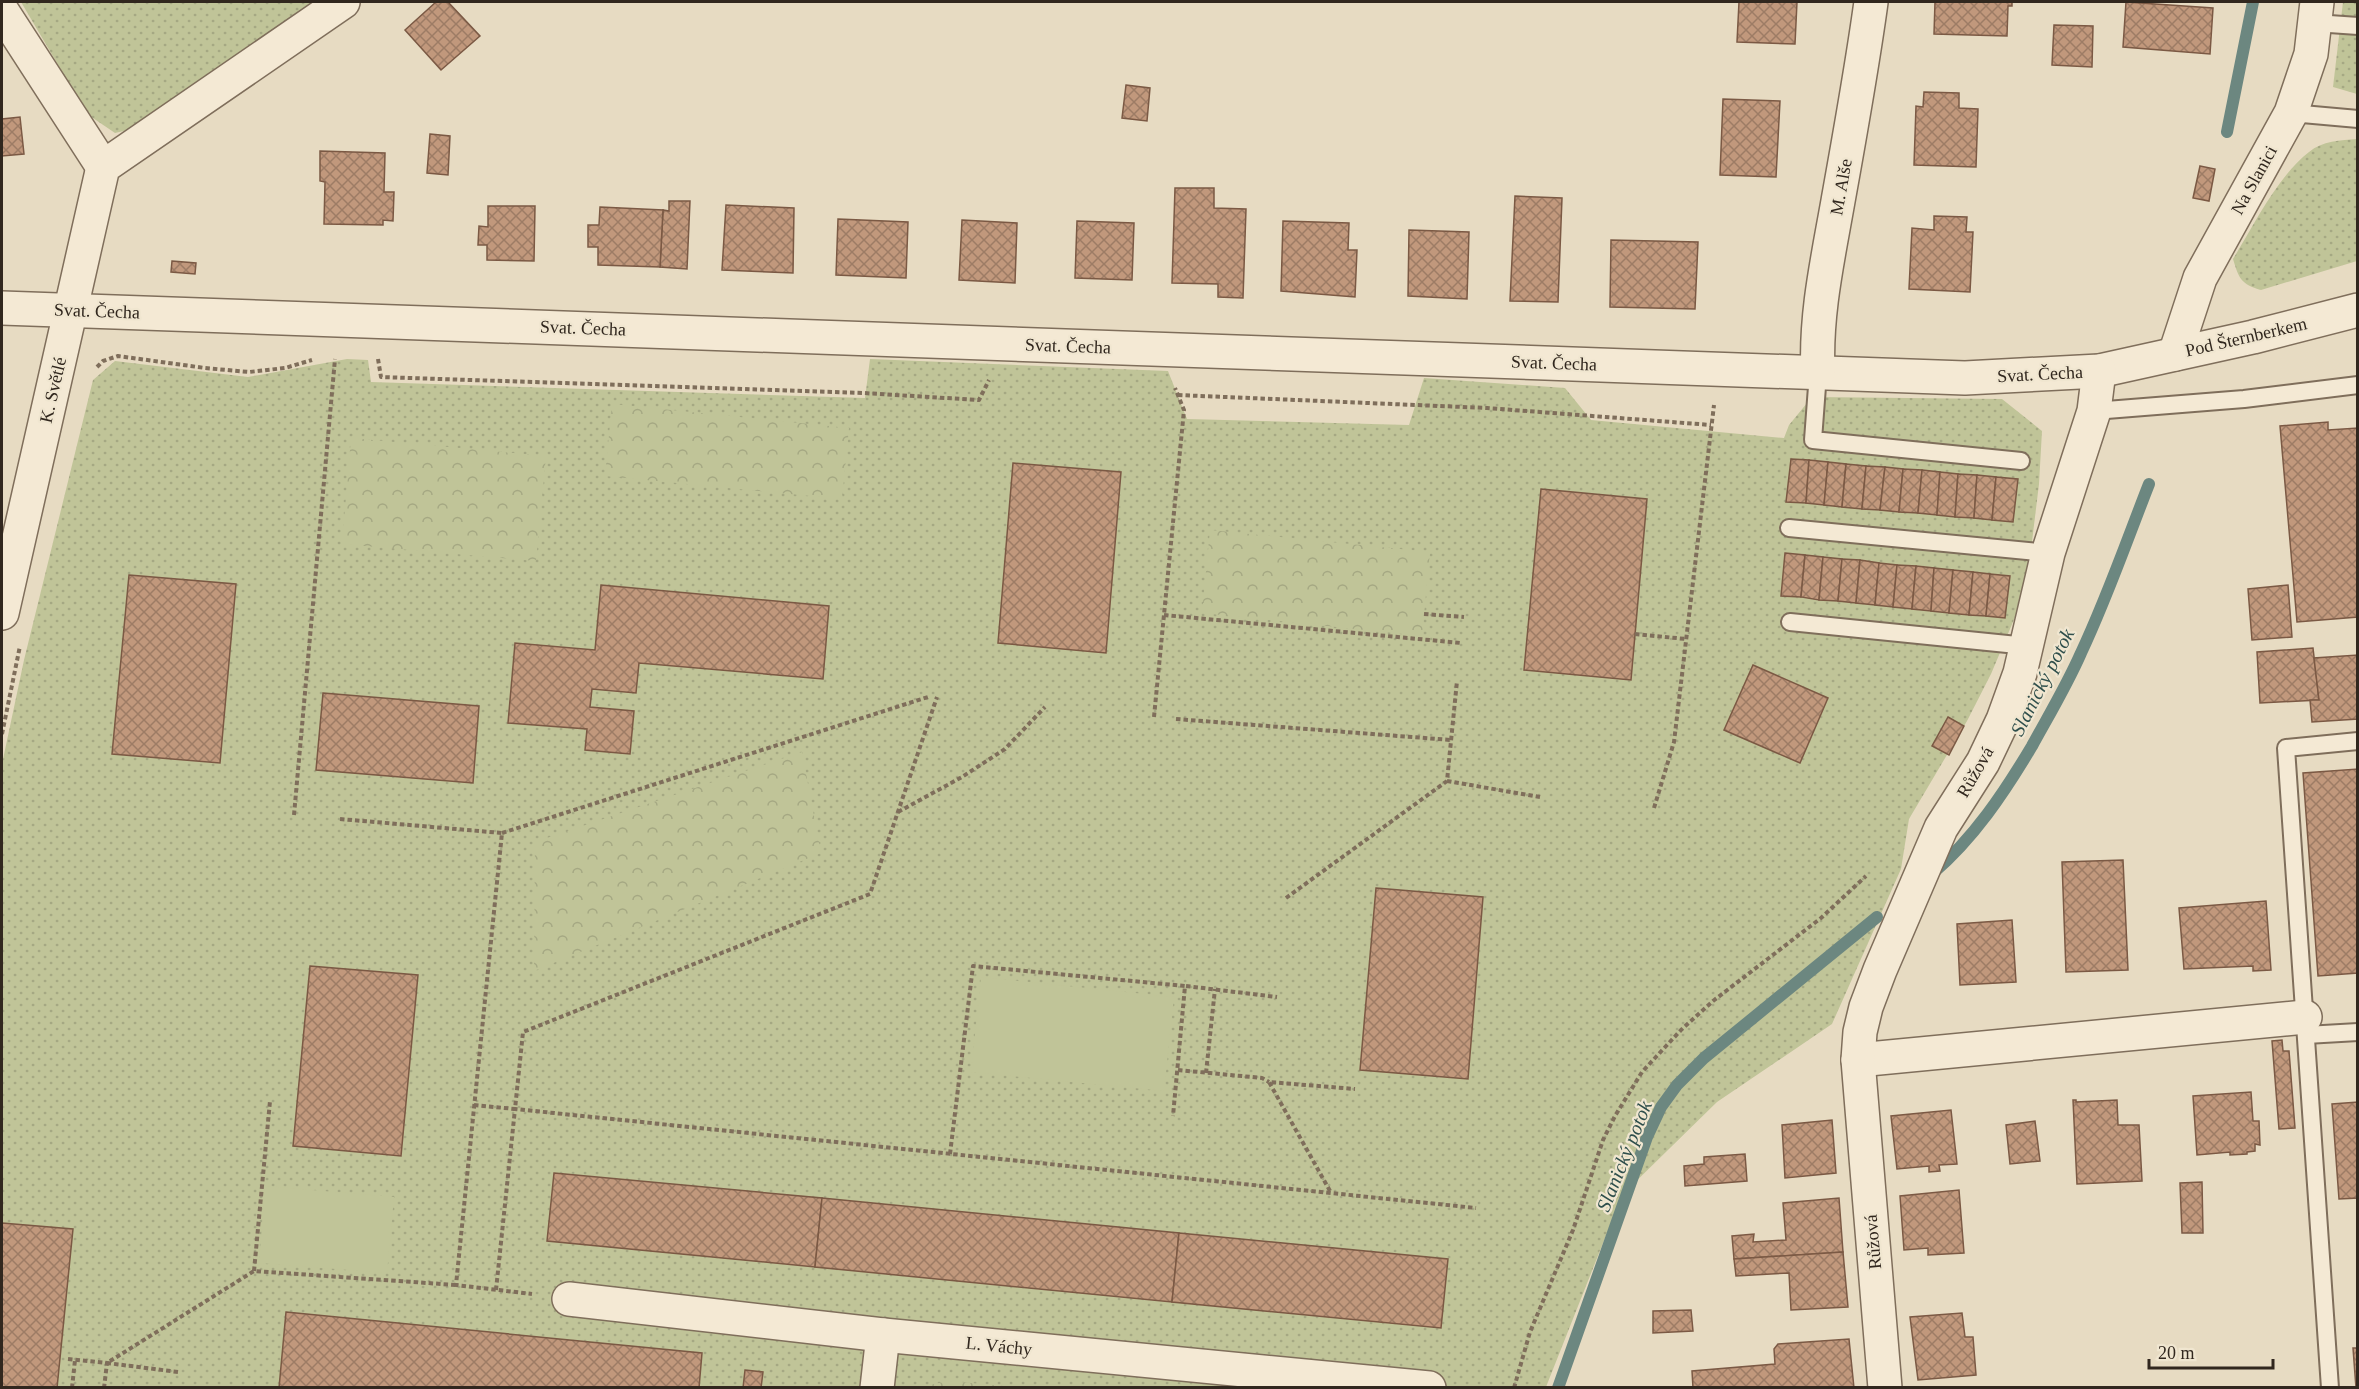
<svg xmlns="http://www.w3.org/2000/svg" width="2359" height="1389" viewBox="0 0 2359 1389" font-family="'Times New Roman',serif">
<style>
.grass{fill:url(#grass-dots)}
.park{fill:url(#park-crowns)}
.pitch{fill:#c0c498}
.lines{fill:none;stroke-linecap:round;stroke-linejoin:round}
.stream{stroke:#6c8780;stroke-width:12}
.building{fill:url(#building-cross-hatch);stroke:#7b5944;stroke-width:1.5}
.service-casing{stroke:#7f6e5b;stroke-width:20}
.minor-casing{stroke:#7f6e5b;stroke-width:36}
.path{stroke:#7f6e5b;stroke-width:4;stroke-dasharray:4.5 3;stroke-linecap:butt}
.service{stroke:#f4e9d4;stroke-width:16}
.minor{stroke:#f4e9d4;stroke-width:33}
.labels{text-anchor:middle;stroke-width:4.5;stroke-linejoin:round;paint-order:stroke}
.street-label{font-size:18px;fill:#31271e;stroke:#f0e6d0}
.water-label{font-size:20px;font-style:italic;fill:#2f4f4c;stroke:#f0e6d0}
</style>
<defs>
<pattern id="grass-dots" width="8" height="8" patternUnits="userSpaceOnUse" patternTransform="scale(1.5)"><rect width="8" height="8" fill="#c0c498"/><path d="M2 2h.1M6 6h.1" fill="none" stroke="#a5a883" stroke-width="1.8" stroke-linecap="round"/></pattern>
<pattern id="park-crowns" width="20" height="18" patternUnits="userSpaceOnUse" patternTransform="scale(1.5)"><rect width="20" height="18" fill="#c0c498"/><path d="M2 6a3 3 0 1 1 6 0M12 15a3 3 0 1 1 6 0" fill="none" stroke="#a5a883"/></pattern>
<pattern id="building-cross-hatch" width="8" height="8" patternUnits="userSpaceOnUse" patternTransform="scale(1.5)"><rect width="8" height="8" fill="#c1987c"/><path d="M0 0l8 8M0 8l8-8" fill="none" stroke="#9d7c65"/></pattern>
</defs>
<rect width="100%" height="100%" fill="#e7dbc2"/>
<g class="grass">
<path d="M21,2H318L145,126L115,133L87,114Z"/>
<path d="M2343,2H2357V94L2333,87Z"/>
<path d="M2357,139V261L2261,290C2241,284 2239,279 2233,259C2254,225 2277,177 2309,152C2322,141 2341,140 2357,139Z"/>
<path d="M347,359L368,360L371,382L865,398L870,359L1168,371L1187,419L1409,425L1424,378L1565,388L1591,420L1784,438L1789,425L1812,397L2002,399L2042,431L2039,484L2026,591L1991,674L1967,721L1909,819L1901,869L1832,1024L1717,1102L1622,1195L1546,1387L2,1388V764L24,660L93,380L115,361L248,377Z"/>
</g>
<g class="park">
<path d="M612,404L849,428L842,499L605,476Z"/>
<path d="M351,438L546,456L536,561L342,544Z"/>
<path d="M1210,530L1430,552L1422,636L1202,613Z"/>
<path d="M802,752L821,853L534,971L535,842Z"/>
<path d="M949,1381L1015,1387H919Z"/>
</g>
<g class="pitch">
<path d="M981,977L1174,997L1164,1091L971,1072Z"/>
<path d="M265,1186L394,1197L387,1273L259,1263Z"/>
</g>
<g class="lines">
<g class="stream">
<path d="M2227,132L2253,2"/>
<path d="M1932,874C1974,838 2004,793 2032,746C2049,715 2067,685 2081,653C2107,598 2127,540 2149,484"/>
<path d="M1558,1388L1647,1137L1661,1107L1677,1085L1704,1058L1877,917"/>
</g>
</g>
<g class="building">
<path d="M436,2H448L480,36L441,70L405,30Z"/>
<path d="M1739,2H1797L1795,44L1737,42Z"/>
<path d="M1935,2H2012V6H2008L2007,36L1934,34Z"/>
<path d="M2126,2L2213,8L2210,54L2123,47Z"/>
<path d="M2054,25L2093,26L2092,67L2052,65Z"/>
<path d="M1126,85L1150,88L1147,121L1122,118Z"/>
<path d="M1924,92L1959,93V108L1978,109L1976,167L1914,165L1916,106L1923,107Z"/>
<path d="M1723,99L1780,101L1776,177L1720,175Z"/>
<path d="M20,117L24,154L2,156V119Z"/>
<path d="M430,134L450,136L448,175L427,173Z"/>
<path d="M320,151L385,153L384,192H394L393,221L383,220V225L324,224L325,182L320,181Z"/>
<path d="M2200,166L2215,169L2209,201L2193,198Z"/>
<path d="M1175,188H1214V208L1246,209L1243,298L1218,297V284L1172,283Z"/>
<path d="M1515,196L1562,198L1558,302L1510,301Z"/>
<path d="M669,201H690L687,269L660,267L663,210L669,211Z"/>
<path d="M726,205L794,208L793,273L722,270Z"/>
<path d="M488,206H535L534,261L487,260V245H478L479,226L488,227Z"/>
<path d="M600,207L663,210L660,267L598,265V247H588V225H599Z"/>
<path d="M1934,216L1967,217L1966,232H1973L1970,292L1909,289L1912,228L1934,230Z"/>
<path d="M838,219L908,222L906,278L836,275Z"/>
<path d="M962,220L1017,223L1015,283L959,280Z"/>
<path d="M1077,221L1134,223L1132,280L1075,278Z"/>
<path d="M1283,221L1349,223L1348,250H1357L1355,297L1281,291Z"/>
<path d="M1409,230L1469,232L1467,299L1408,296Z"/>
<path d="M1611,240L1698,242L1695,309L1610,307Z"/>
<path d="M172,261L196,263L195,274L171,272Z"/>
<path d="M2328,422V430L2358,428V617L2297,622L2280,426Z"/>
<path d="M1791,459L1809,460L1806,503L1786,502Z"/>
<path d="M1809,460L1828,462L1824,505L1806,503Z"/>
<path d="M1828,462L1846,464L1842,507L1824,505Z"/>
<path d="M1013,463L1121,472L1106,653L998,643Z"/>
<path d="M1846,464L1866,466L1862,509L1842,507Z"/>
<path d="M1866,466L1885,467L1880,510L1862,509Z"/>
<path d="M1885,467L1903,469L1899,512L1880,510Z"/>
<path d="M1903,469L1922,470L1918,513L1899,512Z"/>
<path d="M1922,470L1940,472L1937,515L1918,513Z"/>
<path d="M1940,472L1958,474L1955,517L1937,515Z"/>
<path d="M1958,474L1977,475L1974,518L1955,517Z"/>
<path d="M1977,475L1996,477L1992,520L1974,518Z"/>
<path d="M1996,477L2018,479L2013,522L1992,520Z"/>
<path d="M1541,489L1647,499L1631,680L1524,670Z"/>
<path d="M1785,553L1805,555L1801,597L1781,596Z"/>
<path d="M1805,555L1823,557L1819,600L1801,597Z"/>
<path d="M1823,557L1842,559L1838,601L1819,600Z"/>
<path d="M1842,559L1860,560L1856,603L1838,601Z"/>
<path d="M1860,560L1879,563L1875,605L1856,603Z"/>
<path d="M1879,563L1897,565L1893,607L1875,605Z"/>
<path d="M1897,565L1916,566L1912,609L1893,607Z"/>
<path d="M1916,566L1934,568L1931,611L1912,609Z"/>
<path d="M1934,568L1953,570L1949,613L1931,611Z"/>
<path d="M1953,570L1973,572L1969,615L1949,613Z"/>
<path d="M1973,572L1990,574L1986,616L1969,615Z"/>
<path d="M1990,574L2010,576L2005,618L1986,616Z"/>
<path d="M129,575L236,584L220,763L112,754Z"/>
<path d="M601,585L829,606L823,679L639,663L636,693L592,689L590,707L634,711L630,754L585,750L587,729L508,723L515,643L595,650Z"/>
<path d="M2288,585L2292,637L2252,640L2248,589Z"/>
<path d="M2313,648L2319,700L2260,703L2257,652Z"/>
<path d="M2358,655V719L2312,722L2310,700H2319L2314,658Z"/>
<path d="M1753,665L1828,698L1800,763L1724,730Z"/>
<path d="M323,693L479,706L473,783L316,770Z"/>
<path d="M1948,717L1964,726L1949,755L1932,746Z"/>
<path d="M2358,769V973L2318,976L2303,773Z"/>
<path d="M2123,860L2128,970L2066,972L2062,862Z"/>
<path d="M1376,888L1483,897L1468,1079L1360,1070Z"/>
<path d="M2266,901L2271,970L2253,971V966L2184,969L2179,908Z"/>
<path d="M2012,920L2016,982L1960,985L1957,924Z"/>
<path d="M310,966L418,975L401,1156L293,1146Z"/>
<path d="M2282,1040L2283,1051H2289L2295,1128L2279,1129L2272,1041Z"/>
<path d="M2251,1092L2253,1121H2259L2260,1145L2255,1144V1151L2247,1152V1154L2230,1155V1152L2197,1155L2193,1096Z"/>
<path d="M2073,1100H2076V1102L2117,1100L2118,1125H2139L2142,1181L2077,1184Z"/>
<path d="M2358,1102V1198L2339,1199L2332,1104Z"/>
<path d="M1951,1110L1957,1164L1939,1165L1940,1171L1929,1172V1166L1897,1169L1891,1116Z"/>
<path d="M1832,1120L1836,1173L1785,1178L1782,1125Z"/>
<path d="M2035,1121L2040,1161L2010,1164L2006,1125Z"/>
<path d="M1745,1154L1747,1181L1685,1186L1684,1166L1704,1164V1157Z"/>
<path d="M554,1173L822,1198L815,1267L547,1241Z"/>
<path d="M2202,1182L2203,1233H2182L2180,1183Z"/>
<path d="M1959,1190L1964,1253L1928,1255V1248L1904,1250L1900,1196Z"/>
<path d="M822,1198L1179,1233L1172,1302L815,1267Z"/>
<path d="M1839,1198L1843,1252L1734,1259L1732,1236L1754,1234L1753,1242L1786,1240L1783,1203Z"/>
<path d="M2,1223L73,1229L57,1388H2Z"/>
<path d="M1179,1233L1448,1259L1441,1328L1172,1302Z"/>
<path d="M1843,1252L1848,1307L1791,1310L1789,1273L1736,1276L1734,1259Z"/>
<path d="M1691,1310L1693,1331L1653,1333V1311Z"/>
<path d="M286,1312L702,1353L699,1388H279Z"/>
<path d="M1962,1313L1965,1337H1973L1976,1375L1918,1380L1910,1317Z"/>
<path d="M1849,1339L1854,1388H1693L1692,1371L1775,1364L1774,1349L1778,1344Z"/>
<path d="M2353,1348H2358V1388H2356Z"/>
<path d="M745,1370L763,1372L761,1388H743Z"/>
</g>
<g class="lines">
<g class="service-casing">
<g id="service">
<path d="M2315,23L2358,26"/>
<path d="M2291,113L2358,119"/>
<path d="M1818,373L1813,440L2021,461"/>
<path d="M2094,411L2244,399L2358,385"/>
<path d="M1789,528L2048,553"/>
<path d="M1790,622L2027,646"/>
<path d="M2306,1035L2358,1032"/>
<path d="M2330,1388L2286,748L2358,741"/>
</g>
</g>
<g class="minor-casing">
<g id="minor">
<path d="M2,11L103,167"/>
<path d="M2,308L1965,378L2099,371L2253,337L2358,310"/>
<path d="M2175,354L2200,278L2291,113L2311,54L2317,2"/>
<path d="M1818,373C1815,315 1828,258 1838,201C1850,134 1862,68 1871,2"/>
<path d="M2,613L103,167L343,2"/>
<path d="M1858,1060L2305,1017"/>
<path d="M569,1299L883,1335L1429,1388"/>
<path d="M877,1388L883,1335"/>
<path d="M1885,1388L1858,1060L1860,1032L1866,1007L1880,970L1941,828L1983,762L2003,720L2020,673L2048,553L2094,411L2099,371"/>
</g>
</g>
<g class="path">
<path d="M378,359L381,377L863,393L979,400L989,380"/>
<path d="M97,367L103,361L118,356L205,368L249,372L285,368L312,360"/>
<path d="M1178,395L1487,408L1711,425"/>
<path d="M1424,614L1464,617"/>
<path d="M1164,615L1461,643"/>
<path d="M1635,634L1686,639"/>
<path d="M1154,717L1184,410L1175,388"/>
<path d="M1176,719L1451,740"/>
<path d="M2,734L20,646"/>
<path d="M1447,781L1540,797"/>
<path d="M1654,808L1674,742L1714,405"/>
<path d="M898,812L962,777L1005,749L1045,707"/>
<path d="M294,815L335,359"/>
<path d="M340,819L502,833L456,1285L532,1294"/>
<path d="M502,833L928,697"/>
<path d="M1286,898L1447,781L1457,681"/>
<path d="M1186,986L1277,997"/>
<path d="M1178,1070L1262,1078L1269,1082"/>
<path d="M1206,1073L1215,989"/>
<path d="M474,1105L515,1109L523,1032L870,894L937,697"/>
<path d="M950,1154L973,966L1185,986L1173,1116"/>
<path d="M1330,1191L1269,1082L1355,1089"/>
<path d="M254,1271L270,1101"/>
<path d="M496,1290L515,1109L1476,1208"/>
<path d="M68,1359L107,1363L104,1388"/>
<path d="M178,1372L107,1363L254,1271L456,1285"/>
<path d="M72,1388L75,1360"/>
<path d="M1514,1388L1530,1332L1573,1230L1603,1140L1615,1116L1642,1072L1681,1030L1713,1001L1821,918L1866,876"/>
</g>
<use href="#service" class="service"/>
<use href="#minor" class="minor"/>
</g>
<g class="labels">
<g class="street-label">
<text transform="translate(2254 180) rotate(-61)" y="6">Na Slanici</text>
<text transform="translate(1841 187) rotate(-80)" y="6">M. Alše</text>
<text transform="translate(97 311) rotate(2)" y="6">Svat. Čecha</text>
<text transform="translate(583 328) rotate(2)" y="6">Svat. Čecha</text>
<text transform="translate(2246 337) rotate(-13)" y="6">Pod Šternberkem</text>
<text transform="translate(1068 346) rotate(2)" y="6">Svat. Čecha</text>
<text transform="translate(1554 363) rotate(2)" y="6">Svat. Čecha</text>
<text transform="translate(2040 374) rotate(-3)" y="6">Svat. Čecha</text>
<text transform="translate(53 390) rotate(-77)" y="6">K. Světlé</text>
<text transform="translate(1975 772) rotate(-60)" y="6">Růžová</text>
<text transform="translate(1873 1242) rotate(-95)" y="6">Růžová</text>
<text transform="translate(999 1346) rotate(6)" y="6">L. Váchy</text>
</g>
<g class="water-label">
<text transform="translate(2042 682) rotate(-63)" y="7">Slanický potok</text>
<text transform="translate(1624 1156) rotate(-68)" y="7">Slanický potok</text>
</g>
</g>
<rect width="2359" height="1389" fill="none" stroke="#31271e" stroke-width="6"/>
<path d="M2149 1359v9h124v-9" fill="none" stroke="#31271e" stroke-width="3"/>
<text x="2158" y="1359" font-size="18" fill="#31271e" stroke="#f0e6d0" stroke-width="4.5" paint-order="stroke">20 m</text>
</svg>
